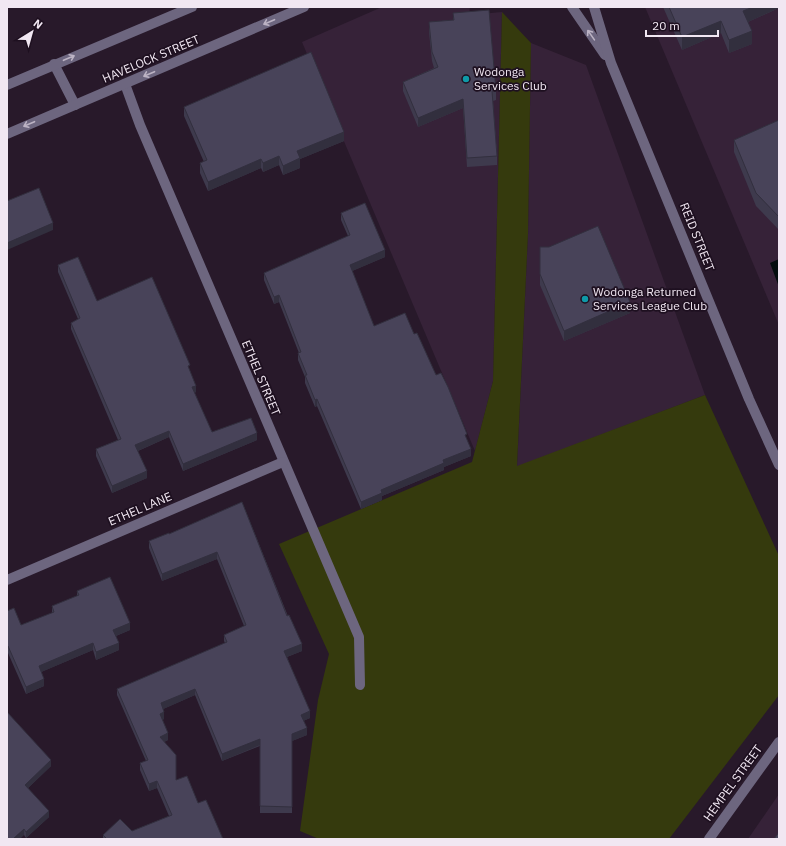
<svg xmlns="http://www.w3.org/2000/svg" width="786" height="846" viewBox="0 0 786 846" font-family="'IBM Plex Sans',sans-serif">
<style>
.built{fill:#362238}
.green{fill:#353a0d}
.water{fill:#030d0e}
.lines{fill:none;stroke-linecap:round;stroke-linejoin:round}
.minor{stroke:#6d667f;stroke-width:10}
.wall{fill:#3e3a4d}
.shaded-wall{fill:#322f3e}
.building{fill:#484359;stroke:#322f3e}
.oneway{stroke:#bcb3c4}
.culture-dot{fill:#0f9aa8;stroke:#1e1020;stroke-width:1.5}
.labels{text-anchor:middle;stroke-width:3.5;stroke-linejoin:round;paint-order:stroke}
.street-label{font-size:12px;fill:#f1e7f2;stroke:#1e1020}
.poi-label{font-size:12px;fill:#f1e7f2;stroke:#1e1020;text-anchor:start}
</style>
<rect width="100%" height="100%" fill="#28192a"/>
<g class="built">
<path d="M382,7H470L469,15L502,12L493,381L475,451L302,42Z"/>
<path d="M645,7H779V325Z"/>
<path d="M531,43L586,65L705,395L517,467L528,234Z"/>
<path d="M779,794V839H748Z"/>
</g>
<path class="green" d="M502,12L531,43L528,234L517,466L705,395L779,556V695L669,839H319L300,831L318,700L329,654L279,544L472,462L493,381Z"/>
<path class="water" d="M779,259V287L770,263Z"/>
<g class="lines">
<g class="minor">
<path d="M572,7L605,55"/>
<path d="M594,7L611,63L749,399L779,465"/>
<path d="M54,64L75,105"/>
<path d="M125,84L140,125L359,637L360,685"/>
<path d="M7,85L192,7"/>
<path d="M7,134L304,7"/>
<path d="M7,580L283,462"/>
<path d="M709,839L779,742"/>
</g>
</g>
<g class="wall">
<path d="M663,7H779V8L748,22L752,44L729,53L721,33L682,50Z"/>
<path d="M453,13L496,91V100L493,101L497,156V165L467,167L463,108L418,127L403,91V82L434,68L432,61L429,32V22L453,20Z"/>
<path d="M184,107L344,141L300,159V168L283,175L279,165L263,172L261,168L208,191L200,173V163L204,162L184,116Z"/>
<path d="M779,120V230L756,206L734,152V140Z"/>
<path d="M341,213L385,257L352,271L374,326L414,334L436,375L467,440L471,456L444,467V470L382,496V500L361,509L317,406L315,407L305,383V377L298,360V353H299L279,302L274,304L264,280V273L348,236L341,220Z"/>
<path d="M540,247H549L630,313L564,341L540,285Z"/>
<path d="M58,265L97,301L190,371L196,392L194,393L212,432L257,440L183,471L169,437L138,451L147,478L112,493L96,456V449L118,440L71,329V323L78,319L58,272Z"/>
<path d="M242,502L302,651L287,657L310,718L303,721L307,735L292,741V813H260V746L222,761L195,695L163,709L164,719L162,720L168,740L164,742L176,780L198,803L223,839H103V835L132,831L169,816L157,788L149,791L140,770V763L146,761L117,695V689L225,643L224,641V635L244,626L217,559L162,581L149,548V541L169,534Z"/>
<path d="M77,591L130,630L116,636L119,650L96,660L93,650L41,672L44,686L26,694L8,653H7V611L21,625L52,613V606L77,596Z"/>
<path d="M7,712L51,766L28,788L49,817L26,838L24,835Z"/>
</g>
<g class="shaded-wall">
<path d="M753,7H779V8L743,24V11Z"/>
<path d="M721,21V33L682,50V37Z"/>
<path d="M752,31V44L729,53V40Z"/>
<path d="M463,99V108L418,127V118Z"/>
<path d="M344,132V141L300,159V168L283,175V166L297,151Z"/>
<path d="M279,156V165L263,172V163Z"/>
<path d="M261,159V168L208,191V182Z"/>
<path d="M53,223V230L7,250V243Z"/>
<path d="M385,250V257L350,272V265Z"/>
<path d="M279,295V302L274,304V297Z"/>
<path d="M630,302V313L564,341V331Z"/>
<path d="M196,386V392L192,394V387Z"/>
<path d="M317,399V406L315,407V400Z"/>
<path d="M169,431V437L135,452V445Z"/>
<path d="M257,433V440L183,471V464Z"/>
<path d="M471,449V456L444,467V470L382,496V500L361,509V502L381,490L443,460Z"/>
<path d="M147,471V478L112,493V486Z"/>
<path d="M217,552V559L162,581V574Z"/>
<path d="M130,623V630L113,637V630Z"/>
<path d="M93,643V650L39,673V666Z"/>
<path d="M119,643V650L96,660V652Z"/>
<path d="M302,644V651L284,658V651Z"/>
<rect x="7" y="646" width="1" height="7"/>
<path d="M44,679V686L26,694V687Z"/>
<path d="M195,689V695L161,710V703Z"/>
<path d="M310,711V718L301,722V715Z"/>
<path d="M164,712V719L160,721V714Z"/>
<path d="M307,728V735L292,741V813V734Z"/>
<path d="M168,733V740L160,744V737Z"/>
<path d="M260,739V745L222,761V754Z"/>
<path d="M51,760V766L25,791V785Z"/>
<path d="M157,781V788L149,791V784Z"/>
<path d="M49,811V817L26,838V832Z"/>
<path d="M24,829V835L20,839H13Z"/>
</g>
<g class="building">
<path d="M669,7H753L743,11L752,31L729,40L721,21L682,37Z"/>
<path d="M489,10L496,91H492L497,156L467,158L463,99L418,118L403,82L438,67L432,52L429,22L454,20L453,13Z"/>
<path d="M311,52L344,132L297,151L300,158L283,166L279,156L263,163L261,159L208,182L200,163L207,160L184,107Z"/>
<path d="M779,120V217L756,193L734,140Z"/>
<path d="M39,188L53,223L7,243V201Z"/>
<path d="M365,203L385,250L350,265L374,326L405,313L414,334L417,333L436,375L441,373L448,387L467,434L465,435L471,449L443,460L444,463L381,490L382,493L361,502L317,399L315,400L305,375H307L298,353L301,352L279,295L274,297L264,273L350,235L341,213Z"/>
<path d="M598,226L630,302L564,331L540,274V247H549Z"/>
<path d="M78,257L97,301L152,277L190,365L188,366L196,386L192,387L212,432L251,418L257,433L183,464L169,431L135,445L147,471L112,486L96,449L121,439L71,323L80,318L58,265Z"/>
<path d="M242,502L287,616L289,615L302,644L284,651L310,711L301,715L307,728L292,734V807L260,806V739L222,754L195,689L161,703L164,712L160,714L168,733L160,737L176,755V780L187,776L198,803L206,800L223,839H107L103,835L120,819L132,831L172,815L157,781L149,784L140,763L148,760L117,689L227,642L224,635L246,625L217,552L162,574L149,541L169,533V534Z"/>
<path d="M110,577L130,623L113,630L119,643L96,652L93,643L39,666L44,679L26,687L8,646H7V611L14,608L21,625L54,612L52,606L79,595L77,591Z"/>
<path d="M7,712L51,760L25,785L49,811L26,832L24,829L13,839H7Z"/>
<path d="M779,832V839H774Z"/>
</g>
<defs><path id="oneway-shaft" d="M-6 0H5M1.5-3L5.5 0L1.5 3" fill="none" stroke-width="1.6" stroke-linecap="round" stroke-linejoin="round"/></defs>
<g class="oneway">
<use href="#oneway-shaft" transform="translate(269 22) rotate(157)"/>
<use href="#oneway-shaft" transform="translate(591 35) rotate(-125)"/>
<use href="#oneway-shaft" transform="translate(69 58) rotate(-23)"/>
<use href="#oneway-shaft" transform="translate(149 74) rotate(157)"/>
<use href="#oneway-shaft" transform="translate(29 124) rotate(157)"/>
</g>
<g class="culture-dot">
<circle cx="466" cy="79" r="4"/>
<circle cx="585" cy="299" r="4"/>
</g>
<g class="labels">
<g class="street-label">
<text transform="translate(151 59) rotate(-23)" y="4">HAVELOCK STREET</text>
<text transform="translate(697 237) rotate(68)" y="4">REID STREET</text>
<text transform="translate(261 378) rotate(67)" y="4">ETHEL STREET</text>
<text transform="translate(140 509) rotate(-23)" y="4">ETHEL LANE</text>
<text transform="translate(733 783) rotate(-54)" y="4">HEMPEL STREET</text>
</g>
<g class="poi-label">
<text x="474" y="76">Wodonga<tspan x="474" dy="14">Services Club</tspan></text>
<text x="593" y="296">Wodonga Returned<tspan x="593" dy="14">Services League Club</tspan></text>
</g>
</g>
<rect width="786" height="846" fill="none" stroke="#f1e7f2" stroke-width="16"/>
<g transform="translate(32 32) rotate(37)" stroke="#1e1020" stroke-width="3" paint-order="stroke">
<path d="M0-3L7 15L0 10L-7 15Z" fill="#f1e7f2"/>
<text y="-6" font-size="11" font-weight="bold" text-anchor="middle" fill="#f1e7f2">N</text>
</g>
<path d="M646 30v6h72v-6" fill="none" stroke="#f1e7f2" stroke-width="2"/>
<text x="652" y="30" font-size="12" fill="#f1e7f2" stroke="#1e1020" stroke-width="3" paint-order="stroke">20 m</text>
</svg>
